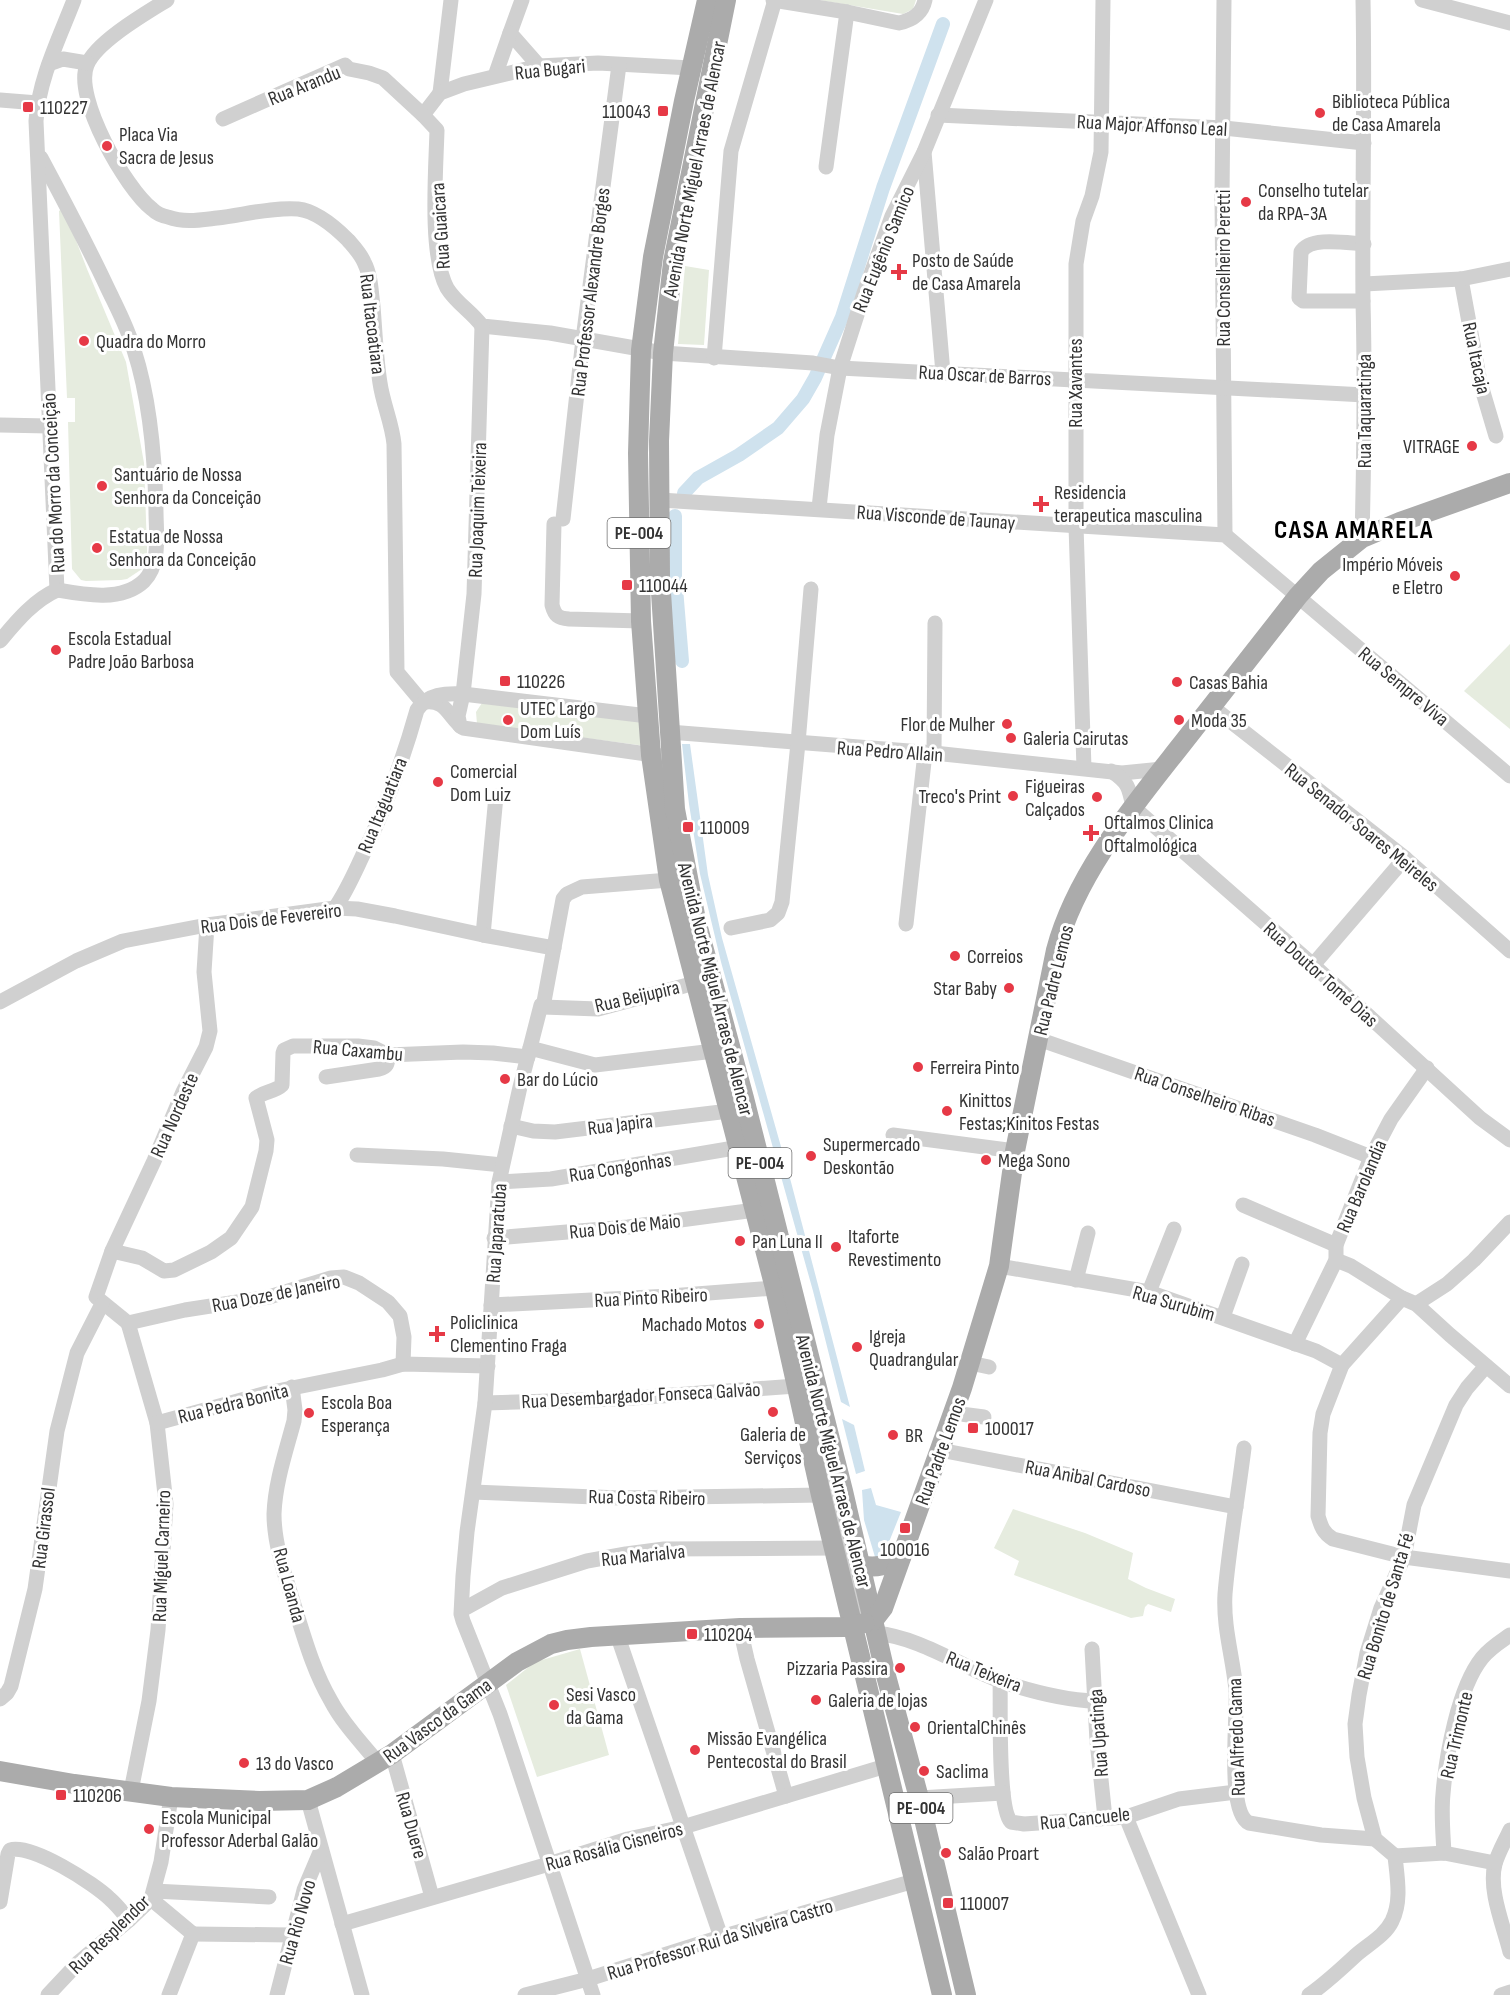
<svg xmlns="http://www.w3.org/2000/svg" width="1510" height="1995" viewBox="0 0 1510 1995" font-family="'Sofia Sans Condensed',sans-serif">
<style>
.green{fill:#e6ecdf}
.water{fill:#cfe2ee}
.lines{fill:none;stroke-linecap:round;stroke-linejoin:round}
.canal{stroke:#cfe2ee;stroke-width:14}
.minor{stroke:#d0d0d0;stroke-width:15}
.major{stroke:#ababab;stroke-width:20}
.poi-dot{fill:#e63946;stroke:#fff;stroke-width:2}
.labels{text-anchor:middle;stroke-width:6;stroke-linejoin:round;paint-order:stroke}
.shield{fill:#fff;stroke:#707070;stroke-width:1.5}
.shield-label{font-size:18px;font-weight:bold;fill:#333}
.street-label{font-size:20px;fill:#333;stroke:#fff}
.poi-label{font-size:20px;fill:#333;stroke:#fff;text-anchor:start}
.district-label{font-size:26px;font-weight:bold;letter-spacing:1.5px;fill:#000;stroke:#fff}
</style>
<rect width="100%" height="100%" fill="#fff"/>
<g class="green">
<path d="M819,0H916L913,9L903,14Z"/>
<path d="M62,209H64L87,269L126,362L144,463L147,548V557L142,569L127,579L121,580L86,581L81,580L72,569L68,422H75V398H67L59,211Z"/>
<path d="M685,266L709,270L704,345L678,344Z"/>
<path d="M1510,644V729L1464,691Z"/>
<path d="M482,703L643,721L646,746L477,724L476,712Z"/>
<path d="M1013,1509L1085,1533L1133,1553L1128,1579L1146,1588L1175,1599L1171,1612L1148,1604L1145,1607L1143,1616L1131,1618L1014,1575L1019,1561L994,1548Z"/>
<path d="M580,1649L609,1755L537,1777L506,1685L535,1662Z"/>
</g>
<g class="water">
<path d="M682,744H690L708,875L722,938L791,1182L850,1407L841,1402L813,1291L721,962L700,874L689,804Z"/>
<path d="M842,1419L854,1425L865,1471L856,1474Z"/>
<path d="M871,1488L876,1505L901,1512L887,1547L881,1557H875L864,1520L862,1490Z"/>
</g>
<g class="lines">
<g class="canal">
<path d="M684,493L698,478L739,455L778,428L803,399L815,378L842,317L883,188L943,24"/>
<path d="M675,516V576L682,661"/>
</g>
<g class="minor">
<path d="M167,0C146,13 96,42 87,65C73,97 126,189 152,209C156,213 163,216 168,217C184,223 200,220 217,218C243,215 272,207 298,209C316,211 336,228 348,240C354,247 360,253 364,262C371,275 371,291 373,306C375,331 376,357 380,383C383,404 392,423 394,444L397,672L423,703"/>
<path d="M522,0L510,33L539,66"/>
<path d="M773,0L847,12L899,23C913,20 922,14 925,0"/>
<path d="M1224,0L1222,197L1225,535"/>
<path d="M1422,0L1510,23"/>
<path d="M49,64L63,59L87,63"/>
<path d="M495,76L510,33"/>
<path d="M440,93L451,0"/>
<path d="M0,100L38,103"/>
<path d="M423,115L440,93L464,84L539,66L598,63L691,68"/>
<path d="M938,115L1224,128L1364,143"/>
<path d="M223,119L345,65L349,69L369,73L383,78L423,115L437,130C436,169 429,255 447,288C456,303 472,312 482,326L550,333L663,353L813,363L840,368L1365,395"/>
<path d="M924,152L943,373"/>
<path d="M41,158C64,201 87,244 107,287C117,308 128,328 134,350C150,399 155,460 156,511C156,533 161,564 144,581C122,602 85,595 57,590"/>
<path d="M826,167L847,12"/>
<path d="M1461,279L1480,382L1496,436"/>
<path d="M1364,284L1461,279L1510,269"/>
<path d="M1363,301H1303L1299,298L1301,252C1310,236 1347,243 1364,244"/>
<path d="M714,358L731,151L775,0"/>
<path d="M0,425L49,426"/>
<path d="M660,500L1225,535L1510,776"/>
<path d="M819,508L827,435L840,368L864,293L892,216L924,152L986,0"/>
<path d="M563,519L583,339L619,65"/>
<path d="M554,524L552,605C555,616 558,618 569,619L641,621"/>
<path d="M1362,538C1364,459 1365,380 1363,301C1362,201 1365,100 1363,0"/>
<path d="M57,590L36,121C39,78 59,39 74,0"/>
<path d="M0,641C16,622 34,600 57,590"/>
<path d="M425,702C446,699 449,718 463,728L661,756"/>
<path d="M1211,706L1405,858L1510,951"/>
<path d="M460,726L458,716L463,694L474,594L482,326"/>
<path d="M669,732L934,753L1122,773L1162,769"/>
<path d="M934,753L935,623"/>
<path d="M660,760H664L676,855L687,915L758,1173L867,1619L863,1621L776,1268L756,1176L684,917L674,871Z"/>
<path d="M1084,768L1076,526V264L1083,221L1092,196L1101,152L1103,0"/>
<path d="M1111,771C1128,782 1129,787 1133,807L1313,965L1480,1118L1510,1140"/>
<path d="M335,908C346,892 353,876 361,859C384,811 403,760 417,710C427,694 446,693 463,694L648,716"/>
<path d="M906,924L925,753"/>
<path d="M731,928L770,920L778,913L782,902L798,743L811,589"/>
<path d="M483,935L496,796"/>
<path d="M1313,965L1405,858"/>
<path d="M0,1002L76,961L123,941L207,925L335,908L357,909L395,916L483,935L554,948"/>
<path d="M543,1007L598,1009L695,983"/>
<path d="M1038,1039L1315,1135L1371,1157"/>
<path d="M530,1048L595,1065L714,1051"/>
<path d="M326,1077L379,1069C387,1067 388,1064 388,1055"/>
<path d="M511,1126L533,1131L555,1132L729,1111"/>
<path d="M893,1135L1015,1151"/>
<path d="M357,1155L443,1159L502,1165"/>
<path d="M499,1182L551,1179L740,1147"/>
<path d="M1243,1205L1336,1245"/>
<path d="M494,1238L628,1227L755,1210"/>
<path d="M112,1251L142,1258L164,1271L174,1270L211,1252L231,1238L252,1207L266,1151L267,1140L256,1098C264,1091 275,1092 282,1085L283,1053L284,1050L293,1046H358L374,1048L388,1055L463,1052L493,1053L528,1057"/>
<path d="M1336,1260L1351,1266L1402,1298L1416,1304L1450,1335L1510,1386"/>
<path d="M999,1266L1149,1292L1316,1351L1342,1365"/>
<path d="M1076,1280L1088,1233"/>
<path d="M1149,1292L1174,1229"/>
<path d="M1402,1298L1342,1365L1323,1414L1320,1433L1318,1516C1321,1526 1323,1533 1333,1539L1404,1557L1510,1571"/>
<path d="M1416,1304L1447,1284L1474,1260L1510,1222"/>
<path d="M491,1305L670,1296L775,1288"/>
<path d="M1223,1317L1242,1264"/>
<path d="M128,1323L157,1423L166,1504L158,1630L149,1701L131,1791"/>
<path d="M128,1323L96,1297L112,1251L154,1161L183,1092L206,1047L210,1031L204,972L207,925"/>
<path d="M128,1323L185,1310L269,1297L331,1278L344,1277L359,1283L388,1302L400,1316L404,1337L403,1364"/>
<path d="M1295,1344L1336,1260V1245L1371,1157L1391,1119L1427,1068"/>
<path d="M970,1363L989,1367"/>
<path d="M292,1387L295,1410L294,1421C286,1451 275,1483 274,1514C274,1545 286,1578 295,1608C305,1640 314,1672 331,1701C343,1724 362,1743 378,1763"/>
<path d="M485,1403L620,1399L796,1386"/>
<path d="M953,1413L984,1417"/>
<path d="M157,1423L267,1393L382,1370L403,1364L488,1366"/>
<path d="M1244,1448C1238,1497 1229,1546 1225,1594C1223,1627 1233,1658 1236,1690C1238,1715 1226,1812 1249,1823L1321,1835L1375,1839"/>
<path d="M940,1450L1236,1507"/>
<path d="M473,1492L620,1498L821,1495"/>
<path d="M462,1610L502,1588L587,1561L626,1554L664,1549L835,1548"/>
<path d="M740,1628L747,1659L786,1796"/>
<path d="M876,1633C921,1638 958,1665 1000,1681C1030,1691 1063,1700 1095,1701"/>
<path d="M618,1637L721,1937"/>
<path d="M1092,1649L1097,1741L1105,1818"/>
<path d="M1000,1680C1001,1706 997,1807 1011,1822L1024,1824L1126,1817L1179,1799L1236,1792"/>
<path d="M0,1699L7,1693L11,1686L35,1589L57,1431L77,1353L102,1304"/>
<path d="M392,1754L432,1897"/>
<path d="M919,1798L1003,1793"/>
<path d="M308,1800L362,1995"/>
<path d="M1126,1817L1199,1995"/>
<path d="M1510,1830C1505,1841 1498,1853 1495,1864C1488,1890 1504,1927 1510,1952"/>
<path d="M1444,1853C1443,1834 1441,1813 1443,1794C1446,1756 1458,1688 1482,1658C1490,1648 1500,1642 1510,1635"/>
<path d="M1395,1856L1444,1853L1495,1863"/>
<path d="M154,1891L269,1897"/>
<path d="M151,1899L193,1934"/>
<path d="M0,1902L8,1854L10,1850C31,1843 95,1884 110,1899C117,1905 123,1913 129,1920"/>
<path d="M342,1924L549,1864L628,1839L683,1827L886,1766"/>
<path d="M193,1934L292,1935"/>
<path d="M48,1995L79,1962L129,1920L151,1899L161,1862L171,1797"/>
<path d="M169,1995L193,1934"/>
<path d="M277,1995L304,1890L321,1850"/>
<path d="M525,1995L588,1979L721,1937L914,1881"/>
<path d="M593,1995L500,1714L463,1621L461,1614L463,1576L467,1532L485,1403L499,1182L520,1087L541,1005L543,1007L563,899L567,894L582,887L669,880"/>
<path d="M1309,1995C1326,1983 1340,1970 1355,1956C1367,1945 1385,1936 1392,1921C1402,1901 1397,1877 1395,1856L1375,1839L1364,1798L1357,1757L1355,1724L1359,1695L1367,1653L1381,1608L1404,1557L1414,1505L1456,1405L1467,1388L1486,1366"/>
<path d="M1501,1995L1510,1992"/>
</g>
<g class="major">
<path d="M707,0L684,101L653,257L641,350L638,453L641,621L651,755L669,880L775,1288L821,1495L942,1995"/>
<path d="M726,0L673,262L663,353L659,441L660,577L675,809L696,920L744,1098L843,1491L885,1672L919,1798L966,1995"/>
<path d="M860,1565C877,1569 886,1565 901,1557"/>
<path d="M873,1621L883,1608L962,1388L999,1266L1015,1151L1056,950C1076,874 1134,805 1182,744C1220,695 1259,646 1298,596L1321,571L1362,538L1400,522L1510,483"/>
<path d="M0,1771L74,1784L171,1797L259,1801L308,1800L337,1787L392,1754L517,1662L551,1644L567,1640L591,1637L740,1628L845,1627L865,1623"/>
</g>
</g>
<g class="poi-dot">
<rect x="22" y="101" width="12" height="12" rx="3"/>
<rect x="657" y="105" width="12" height="12" rx="3"/>
<circle cx="1320" cy="113" r="6"/>
<circle cx="107" cy="146" r="6"/>
<circle cx="1246" cy="202" r="6"/>
<path d="M896 263h6v6h6v6h-6v6h-6v-6h-6v-6h6z"/>
<circle cx="84" cy="341" r="6"/>
<circle cx="1472" cy="446" r="6"/>
<circle cx="102" cy="486" r="6"/>
<path d="M1038 495h6v6h6v6h-6v6h-6v-6h-6v-6h6z"/>
<circle cx="97" cy="548" r="6"/>
<circle cx="1455" cy="576" r="6"/>
<rect x="621" y="579" width="12" height="12" rx="3"/>
<circle cx="56" cy="650" r="6"/>
<rect x="499" y="675" width="12" height="12" rx="3"/>
<circle cx="1177" cy="682" r="6"/>
<circle cx="508" cy="720" r="6"/>
<circle cx="1179" cy="720" r="6"/>
<circle cx="1007" cy="724" r="6"/>
<circle cx="1011" cy="738" r="6"/>
<circle cx="438" cy="782" r="6"/>
<circle cx="1013" cy="796" r="6"/>
<circle cx="1097" cy="797" r="6"/>
<rect x="682" y="821" width="12" height="12" rx="3"/>
<path d="M1088 824h6v6h6v6h-6v6h-6v-6h-6v-6h6z"/>
<circle cx="955" cy="956" r="6"/>
<circle cx="1009" cy="988" r="6"/>
<circle cx="918" cy="1067" r="6"/>
<circle cx="505" cy="1079" r="6"/>
<circle cx="947" cy="1111" r="6"/>
<circle cx="811" cy="1156" r="6"/>
<circle cx="986" cy="1160" r="6"/>
<circle cx="740" cy="1241" r="6"/>
<circle cx="836" cy="1247" r="6"/>
<circle cx="759" cy="1324" r="6"/>
<path d="M434 1325h6v6h6v6h-6v6h-6v-6h-6v-6h6z"/>
<circle cx="857" cy="1347" r="6"/>
<circle cx="773" cy="1412" r="6"/>
<circle cx="309" cy="1413" r="6"/>
<rect x="967" y="1422" width="12" height="12" rx="3"/>
<circle cx="893" cy="1435" r="6"/>
<rect x="899" y="1522" width="12" height="12" rx="3"/>
<rect x="686" y="1628" width="12" height="12" rx="3"/>
<circle cx="900" cy="1668" r="6"/>
<circle cx="816" cy="1700" r="6"/>
<circle cx="554" cy="1705" r="6"/>
<circle cx="915" cy="1727" r="6"/>
<circle cx="695" cy="1750" r="6"/>
<circle cx="244" cy="1763" r="6"/>
<circle cx="924" cy="1771" r="6"/>
<rect x="55" y="1789" width="12" height="12" rx="3"/>
<circle cx="149" cy="1829" r="6"/>
<circle cx="946" cy="1853" r="6"/>
<rect x="942" y="1897" width="12" height="12" rx="3"/>
</g>
<g class="labels">
<g class="shield">
<rect x="607.5" y="518" width="63" height="30" rx="4.5"/>
<rect x="728.5" y="1148" width="63" height="30" rx="4.5"/>
<rect x="889.5" y="1793" width="63" height="30" rx="4.5"/>
</g>
<g class="shield-label">
<text x="639" y="539">PE-004</text>
<text x="760" y="1169">PE-004</text>
<text x="921" y="1814">PE-004</text>
</g>
<g class="street-label">
<text transform="translate(550 69) rotate(-6)" y="7">Rua Bugari</text>
<text transform="translate(304 85) rotate(-22)" y="7">Rua Arandu</text>
<text transform="translate(1152 125) rotate(3)" y="7">Rua Major Affonso Leal</text>
<text transform="translate(694 169) rotate(-79)" y="7">Avenida Norte Miguel Arraes de Alencar</text>
<text transform="translate(440 226) rotate(-94)" y="7">Rua Guaicara</text>
<text transform="translate(883 249) rotate(-68)" y="7">Rua Eugênio Samico</text>
<text transform="translate(1223 268) rotate(-90)" y="7">Rua Conselheiro Peretti</text>
<text transform="translate(590 292) rotate(-83)" y="7">Rua Professor Alexandre Borges</text>
<text transform="translate(373 324) rotate(83)" y="7">Rua Itacoatiara</text>
<text transform="translate(1477 358) rotate(78)" y="7">Rua Itacaja</text>
<text transform="translate(985 375) rotate(3)" y="7">Rua Oscar de Barros</text>
<text transform="translate(1075 383) rotate(-90)" y="7">Rua Xavantes</text>
<text transform="translate(1364 411) rotate(-90)" y="7">Rua Taquaratinga</text>
<text transform="translate(53 483) rotate(-93)" y="7">Rua do Morro da Conceição</text>
<text transform="translate(477 510) rotate(-88)" y="7">Rua Joaquim Teixeira</text>
<text transform="translate(936 517) rotate(4)" y="7">Rua Visconde de Taunay</text>
<text transform="translate(1404 686) rotate(40)" y="7">Rua Sempre Viva</text>
<text transform="translate(890 751) rotate(4)" y="7">Rua Pedro Allain</text>
<text transform="translate(382 805) rotate(-68)" y="7">Rua Itaguatiara</text>
<text transform="translate(1362 827) rotate(39)" y="7">Rua Senador Soares Meireles</text>
<text transform="translate(271 918) rotate(-7)" y="7">Rua Dois de Fevereiro</text>
<text transform="translate(1321 974) rotate(42)" y="7">Rua Doutor Tomé Dias</text>
<text transform="translate(1053 980) rotate(-76)" y="7">Rua Padre Lemos</text>
<text transform="translate(716 989) rotate(76)" y="7">Avenida Norte Miguel Arraes de Alencar</text>
<text transform="translate(637 996) rotate(-13)" y="7">Rua Beijupira</text>
<text transform="translate(358 1050) rotate(5)" y="7">Rua Caxambu</text>
<text transform="translate(1205 1096) rotate(19)" y="7">Rua Conselheiro Ribas</text>
<text transform="translate(174 1115) rotate(-66)" y="7">Rua Nordeste</text>
<text transform="translate(620 1124) rotate(-7)" y="7">Rua Japira</text>
<text transform="translate(620 1167) rotate(-9)" y="7">Rua Congonhas</text>
<text transform="translate(1361 1186) rotate(-67)" y="7">Rua Barolandia</text>
<text transform="translate(625 1226) rotate(-6)" y="7">Rua Dois de Maio</text>
<text transform="translate(496 1233) rotate(-86)" y="7">Rua Japaratuba</text>
<text transform="translate(276 1293) rotate(-11)" y="7">Rua Doze de Janeiro</text>
<text transform="translate(651 1297) rotate(-3)" y="7">Rua Pinto Ribeiro</text>
<text transform="translate(1174 1303) rotate(16)" y="7">Rua Surubim</text>
<text transform="translate(641 1395) rotate(-3)" y="7">Rua Desembargador Fonseca Galvão</text>
<text transform="translate(233 1403) rotate(-14)" y="7">Rua Pedra Bonita</text>
<text transform="translate(940 1451) rotate(-70)" y="7">Rua Padre Lemos</text>
<text transform="translate(834 1461) rotate(76)" y="7">Avenida Norte Miguel Arraes de Alencar</text>
<text transform="translate(1088 1478) rotate(11)" y="7">Rua Anibal Cardoso</text>
<text transform="translate(647 1497) rotate(1)" y="7">Rua Costa Ribeiro</text>
<text transform="translate(43 1528) rotate(-83)" y="7">Rua Girassol</text>
<text transform="translate(643 1555) rotate(-6)" y="7">Rua Marialva</text>
<text transform="translate(161 1556) rotate(-88)" y="7">Rua Miguel Carneiro</text>
<text transform="translate(290 1585) rotate(75)" y="7">Rua Loanda</text>
<text transform="translate(1385 1606) rotate(-73)" y="7">Rua Bonito de Santa Fé</text>
<text transform="translate(984 1671) rotate(22)" y="7">Rua Teixeira</text>
<text transform="translate(437 1720) rotate(-36)" y="7">Rua Vasco da Gama</text>
<text transform="translate(1098 1733) rotate(-94)" y="7">Rua Upatinga</text>
<text transform="translate(1456 1735) rotate(-77)" y="7">Rua Trimonte</text>
<text transform="translate(1236 1737) rotate(-92)" y="7">Rua Alfredo Gama</text>
<text transform="translate(1085 1818) rotate(-6)" y="7">Rua Cancuele</text>
<text transform="translate(412 1825) rotate(74)" y="7">Rua Duere</text>
<text transform="translate(614 1846) rotate(-15)" y="7">Rua Rosália Cisneiros</text>
<text transform="translate(297 1922) rotate(-74)" y="7">Rua Rio Novo</text>
<text transform="translate(109 1934) rotate(-44)" y="7">Rua Resplendor</text>
<text transform="translate(720 1939) rotate(-17)" y="7">Rua Professor Rui da Silveira Castro</text>
</g>
<g class="poi-label">
<text x="1332" y="108">Biblioteca Pública<tspan x="1332" dy="23">de Casa Amarela</tspan></text>
<text x="40" y="114">110227</text>
<text x="651" y="118" text-anchor="end">110043</text>
<text x="119" y="141">Placa Via<tspan x="119" dy="23">Sacra de Jesus</tspan></text>
<text x="1258" y="197">Conselho tutelar<tspan x="1258" dy="23">da RPA-3A</tspan></text>
<text x="912" y="267">Posto de Saúde<tspan x="912" dy="23">de Casa Amarela</tspan></text>
<text x="96" y="348">Quadra do Morro</text>
<text x="1460" y="453" text-anchor="end">VITRAGE</text>
<text x="114" y="481">Santuário de Nossa<tspan x="114" dy="23">Senhora da Conceição</tspan></text>
<text x="1054" y="499">Residencia<tspan x="1054" dy="23">terapeutica masculina</tspan></text>
<text x="109" y="543">Estatua de Nossa<tspan x="109" dy="23">Senhora da Conceição</tspan></text>
<text x="1443" y="571" text-anchor="end">Império Móveis<tspan x="1443" dy="23">e Eletro</tspan></text>
<text x="639" y="592">110044</text>
<text x="68" y="645">Escola Estadual<tspan x="68" dy="23">Padre João Barbosa</tspan></text>
<text x="517" y="688">110226</text>
<text x="1189" y="689">Casas Bahia</text>
<text x="520" y="715">UTEC Largo<tspan x="520" dy="23">Dom Luís</tspan></text>
<text x="1191" y="727">Moda 35</text>
<text x="995" y="731" text-anchor="end">Flor de Mulher</text>
<text x="1023" y="745">Galeria Cairutas</text>
<text x="450" y="778">Comercial<tspan x="450" dy="23">Dom Luiz</tspan></text>
<text x="1085" y="793" text-anchor="end">Figueiras<tspan x="1085" dy="23">Calçados</tspan></text>
<text x="1001" y="803" text-anchor="end">Treco's Print</text>
<text x="1104" y="829">Oftalmos Clinica<tspan x="1104" dy="23">Oftalmológica</tspan></text>
<text x="700" y="834">110009</text>
<text x="967" y="963">Correios</text>
<text x="997" y="995" text-anchor="end">Star Baby</text>
<text x="930" y="1074">Ferreira Pinto</text>
<text x="517" y="1086">Bar do Lúcio</text>
<text x="959" y="1107">Kinittos<tspan x="959" dy="23">Festas;Kinitos Festas</tspan></text>
<text x="823" y="1151">Supermercado<tspan x="823" dy="23">Deskontão</tspan></text>
<text x="998" y="1167">Mega Sono</text>
<text x="848" y="1243">Itaforte<tspan x="848" dy="23">Revestimento</tspan></text>
<text x="752" y="1248">Pan Luna II</text>
<text x="450" y="1329">Policlinica<tspan x="450" dy="23">Clementino Fraga</tspan></text>
<text x="747" y="1331" text-anchor="end">Machado Motos</text>
<text x="869" y="1343">Igreja<tspan x="869" dy="23">Quadrangular</tspan></text>
<text x="321" y="1409">Escola Boa<tspan x="321" dy="23">Esperança</tspan></text>
<text x="985" y="1435">100017</text>
<text x="773" y="1441" text-anchor="middle">Galeria de<tspan x="773" dy="23">Serviços</tspan></text>
<text x="905" y="1442">BR</text>
<text x="905" y="1556" text-anchor="middle">100016</text>
<text x="704" y="1641">110204</text>
<text x="888" y="1675" text-anchor="end">Pizzaria Passira</text>
<text x="566" y="1701">Sesi Vasco<tspan x="566" dy="23">da Gama</tspan></text>
<text x="828" y="1707">Galeria de lojas</text>
<text x="927" y="1734">OrientalChinês</text>
<text x="707" y="1745">Missão Evangélica<tspan x="707" dy="23">Pentecostal do Brasil</tspan></text>
<text x="256" y="1770">13 do Vasco</text>
<text x="936" y="1778">Saclima</text>
<text x="73" y="1802">110206</text>
<text x="161" y="1824">Escola Municipal<tspan x="161" dy="23">Professor Aderbal Galão</tspan></text>
<text x="958" y="1860">Salão Proart</text>
<text x="960" y="1910">110007</text>
</g>
<g class="district-label">
<text x="1354" y="538">CASA AMARELA</text>
</g>
</g>
</svg>
